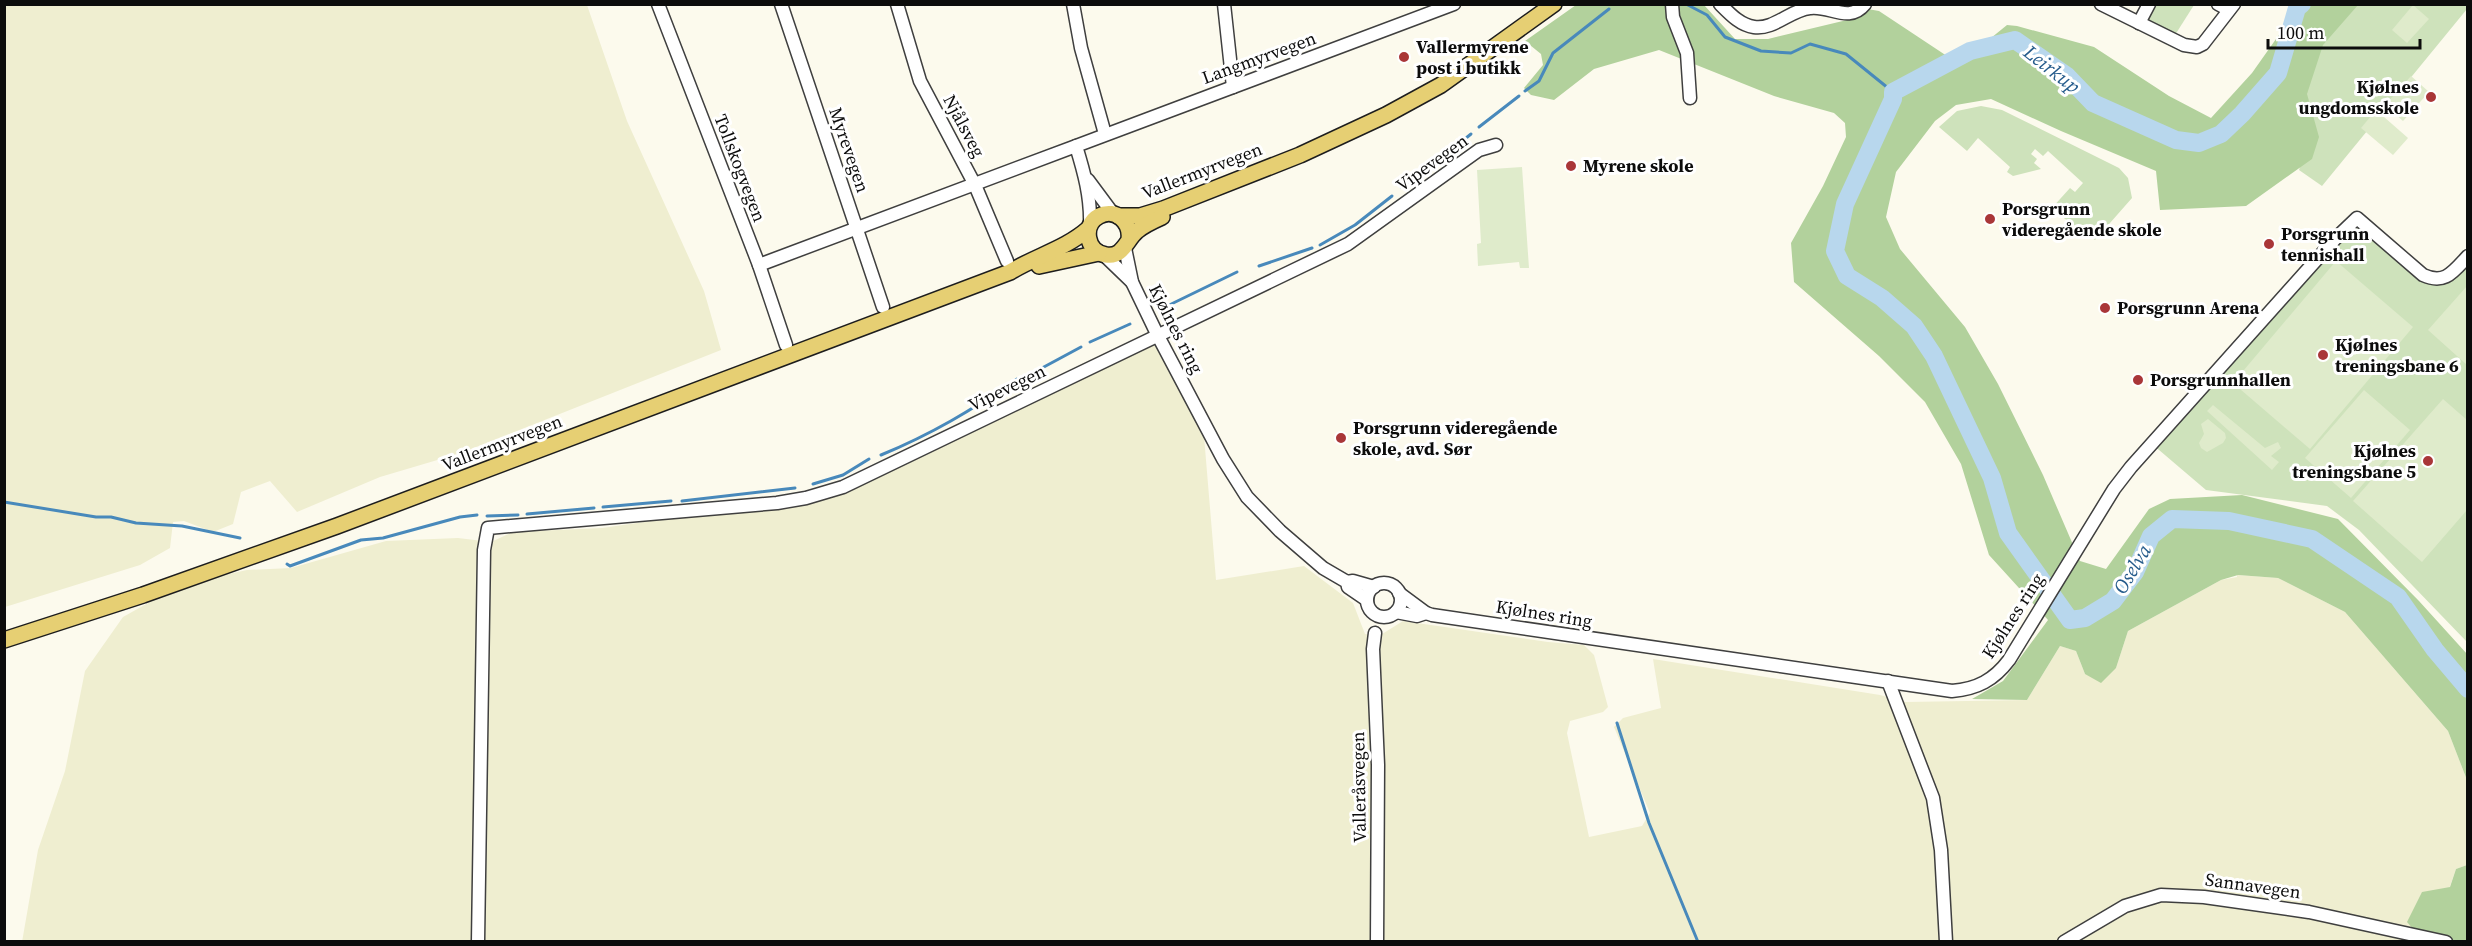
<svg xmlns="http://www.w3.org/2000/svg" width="2472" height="946" viewBox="0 0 2472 946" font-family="'Source Serif 4',serif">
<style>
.farmland{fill:#efeed0}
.green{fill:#cee2bb}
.forest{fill:#b2d19c}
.pitch{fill:#dfebcb}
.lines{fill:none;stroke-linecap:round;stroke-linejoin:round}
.stream{stroke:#4889bb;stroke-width:3}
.river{stroke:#b8d7ed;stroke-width:18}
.minor-casing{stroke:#3f3f3f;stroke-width:15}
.major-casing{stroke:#1d1d1d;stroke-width:18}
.minor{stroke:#fff;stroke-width:12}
.major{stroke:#e6cf73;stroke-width:15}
.poi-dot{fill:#a93638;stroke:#fff;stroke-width:2}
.labels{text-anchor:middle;stroke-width:6;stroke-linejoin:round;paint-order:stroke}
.poi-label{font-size:18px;font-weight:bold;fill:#0c0c0c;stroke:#fff;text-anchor:start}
.street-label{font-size:18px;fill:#0c0c0c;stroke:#fff}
.water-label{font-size:20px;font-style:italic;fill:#265c8c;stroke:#fff}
</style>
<rect width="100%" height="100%" fill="#fcfaed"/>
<g class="farmland">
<path d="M5,4L587,5L627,121L704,291L721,350L461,453L380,477L297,512L270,481L241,492L233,524L213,532L184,521L173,522L170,548L140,565L5,607Z"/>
<path d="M1150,336L1161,351L1204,436L1216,580L1304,566L1353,603L1365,634L1379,636L1403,621L1548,642L1584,645L1594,655L1608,707L1603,712L1570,721L1567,733L1589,837L1642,826L1650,813L1614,727L1623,718L1661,708L1653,659L1880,695L1906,702L2027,700L2060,646L2076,651L2085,674L2116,668L2128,631L2221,580L2237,577V575L2278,578L2345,612L2448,731L2467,780V865L2456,869L2431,941L22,942L38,850L65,771L85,671L123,617L182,584L247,570L291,568L386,541L458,538L491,542L513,532L602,528L806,499Z"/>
</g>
<g class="green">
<path d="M2155,5H2194L2175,35L2148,22L2147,18Z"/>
<path d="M2354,5H2467V9L2322,186L2299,170L2302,161L2279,109L2320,46Z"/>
<path d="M1981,106L2002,110L2119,168L2128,178L2132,198L2095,240L2051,209L2070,188L2075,192L2083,183L2048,151L2043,156L2035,149L2031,154L2037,159L2034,163L2041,169L2013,176L2007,172L2010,167L1978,138L1967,151L1939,127L1957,111Z"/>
<path d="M2357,218L2423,275L2446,277L2467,256V642L2359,530L2327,506L2206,490L2152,444Z"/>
</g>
<g class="forest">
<path d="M1576,5H1704L1735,39H1768L1847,20L1862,8L1879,11L1959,64L2007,25L2017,26L2094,47L2169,96L2211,118L2252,73L2300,5H2358L2323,45L2307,94L2319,137L2312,159L2246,206L2160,210L2156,171L2061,131L1991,99L1956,105L1935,121L1896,172L1886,217L1900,249L1965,327L1998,384L2043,475L2080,561L2106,569L2149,509L2170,499L2242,495L2338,519L2419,601L2467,654V780L2448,731L2345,612L2278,578L2238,575L2221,580L2128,631L2116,668L2101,683L2085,674L2076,651L2060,646L2027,700L1972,699L2003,681L2048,620L1989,555L1961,464L1925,402L1879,356L1794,282L1791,243L1823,186L1846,137L1845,123L1834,113L1774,96L1659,50L1594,69L1554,100L1531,95L1524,88L1543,65L1541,54L1525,41Z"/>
<path d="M2467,865V941H2431L2422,939L2407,922L2422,892L2450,887L2456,869Z"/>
</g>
<g class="pitch">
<path d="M2413,5L2429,19L2407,43L2392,30Z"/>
<path d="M2411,76L2429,92L2403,121L2385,105Z"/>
<path d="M2376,110L2408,138L2393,155L2361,128Z"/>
<path d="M1522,167L1529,268H1520L1519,262L1478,266L1477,244L1481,243L1477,170Z"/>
<path d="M2336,261L2413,327L2310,449L2233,383Z"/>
<path d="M2467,286V365L2428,330Z"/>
<path d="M2364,390L2410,430L2351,498L2305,458Z"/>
<path d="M2443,399L2467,420V510L2422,562L2353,501Z"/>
<path d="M2213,405L2265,448L2278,442L2281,448L2271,456L2279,462L2272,470L2207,411Z"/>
<path d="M2208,419L2225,433L2226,438L2223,443L2207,452L2201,448L2199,443L2204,434L2201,424Z"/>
</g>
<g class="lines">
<g class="stream">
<path d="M1686,4L1707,15L1725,37L1761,51L1791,53L1810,44L1846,54L1893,92"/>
<path d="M1525,91L1539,81L1553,53L1609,9"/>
<path d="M1479,127L1519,96"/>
<path d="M1401,187L1428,169L1471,134"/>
<path d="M1320,245L1355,225L1392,196"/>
<path d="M1259,266L1312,248"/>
<path d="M1161,309L1237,272"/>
<path d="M1090,342L1130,324"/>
<path d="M1029,375L1081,347"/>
<path d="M881,455C932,434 972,410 1017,379"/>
<path d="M813,484L843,475L869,459"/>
<path d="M682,501L795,488"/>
<path d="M4,502L96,517H111L136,523L182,526L240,538"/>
<path d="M603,507L671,501"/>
<path d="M527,514L594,508"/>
<path d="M487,516L518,515"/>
<path d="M287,564L290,566L361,540L383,538L460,517L477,515"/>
<path d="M1617,723L1649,823L1698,942"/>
</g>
<path class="river" d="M2302,4L2297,8L2278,73L2242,114L2221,134L2199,143L2176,140L2093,103L2067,76L2015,40L1970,51L1893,92V99L1845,204L1835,251L1847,276L1882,298L1914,326L1934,356L1992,478L2008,533L2070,620L2085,618L2113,601L2135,572L2151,536L2172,519L2229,521L2312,539L2398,597L2435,650L2468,689"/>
<g class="minor-casing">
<g id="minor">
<path d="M658,4L759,265L786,345"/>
<path d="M781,4L883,307"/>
<path d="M897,4L920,81L975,185L1007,261"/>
<path d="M1073,4L1081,48L1105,134"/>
<path d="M1224,4L1233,87"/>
<path d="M1672,4L1673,17L1687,53L1690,98"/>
<path d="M1720,4C1730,14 1740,25 1754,27C1774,30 1790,10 1810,8C1830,5 1849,24 1865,4"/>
<path d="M2101,4L2184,45L2197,47L2203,44L2234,4"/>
<path d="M2218,4L2229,10"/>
<path d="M2139,23L2149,4"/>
<path d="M1088,180L1114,215"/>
<path d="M1090,225C1091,197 1084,172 1076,146L1454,4"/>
<path d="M1125,248L1132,282L1157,334L1223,459L1247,497L1280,531L1323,568L1347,582L1348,587L1367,600"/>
<path d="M1104,255L1132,282"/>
<path d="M759,265L1076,146"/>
<path d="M1347,582L1353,581L1374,587"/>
<circle cx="1384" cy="600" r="17"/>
<path d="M1399,593L1426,613L1432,615L1952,691C1977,689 1994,680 2009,660L2114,489L2131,467L2335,239L2357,218L2423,275C2445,285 2453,272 2468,256"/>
<path d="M1396,612L1417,616L1426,613"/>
<path d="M1375,633L1373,649L1378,765L1377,942"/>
<path d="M1888,681L1933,798L1941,850L1946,942"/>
<path d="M478,942L484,550L488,528L777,503L806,498L843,487L1348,244L1479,150L1496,145"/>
<path d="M2064,942L2125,906L2161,895L2204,897L2309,912L2446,942"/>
</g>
</g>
<g class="major-casing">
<g id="major">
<path d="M1118,216H1140L1163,209L1300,155L1386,115L1441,85L1554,4"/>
<path d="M1129,239C1131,223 1116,207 1099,216C1082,225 1086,252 1106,255C1123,258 1126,240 1137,231C1144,225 1153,221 1162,217"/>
<path d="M1039,266L1099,253"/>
<path d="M4,640L143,595L337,526L1010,272C1036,256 1065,249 1088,229"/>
</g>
</g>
<use href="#minor" class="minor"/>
<use href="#major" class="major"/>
</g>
<g class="poi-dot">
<circle cx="1404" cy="57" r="6"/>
<circle cx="2431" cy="97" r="6"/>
<circle cx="1571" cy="166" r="6"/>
<circle cx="1990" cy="219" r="6"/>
<circle cx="2269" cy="244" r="6"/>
<circle cx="2105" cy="308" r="6"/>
<circle cx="2323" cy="355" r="6"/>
<circle cx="2138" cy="380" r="6"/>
<circle cx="1341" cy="438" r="6"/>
<circle cx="2428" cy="461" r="6"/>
</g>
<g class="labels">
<g class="poi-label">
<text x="1416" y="53">Vallermyrene<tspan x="1416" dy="21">post i butikk</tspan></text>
<text x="2419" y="93" text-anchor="end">Kjølnes<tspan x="2419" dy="21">ungdomsskole</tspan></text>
<text x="1583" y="172">Myrene skole</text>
<text x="2002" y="215">Porsgrunn<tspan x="2002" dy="21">videregående skole</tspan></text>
<text x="2281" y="240">Porsgrunn<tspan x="2281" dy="21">tennishall</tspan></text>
<text x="2117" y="314">Porsgrunn Arena</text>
<text x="2335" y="351">Kjølnes<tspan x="2335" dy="21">treningsbane 6</tspan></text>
<text x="2150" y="386">Porsgrunnhallen</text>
<text x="1353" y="434">Porsgrunn videregående<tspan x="1353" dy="21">skole, avd. Sør</tspan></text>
<text x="2416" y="457" text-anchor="end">Kjølnes<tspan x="2416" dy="21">treningsbane 5</tspan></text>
</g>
<g class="street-label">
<text transform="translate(1259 58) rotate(-20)" y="6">Langmyrvegen</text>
<text transform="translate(964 126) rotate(62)" y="6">Njålsveg</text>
<text transform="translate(849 150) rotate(71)" y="6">Myrevegen</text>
<text transform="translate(1432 163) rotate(-36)" y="6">Vipevegen</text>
<text transform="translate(740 168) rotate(69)" y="6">Tollskogvegen</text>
<text transform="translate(1202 171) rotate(-21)" y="6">Vallermyrvegen</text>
<text transform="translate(1176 329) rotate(63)" y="6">Kjølnes ring</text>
<text transform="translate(1007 388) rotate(-26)" y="6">Vipevegen</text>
<text transform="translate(502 443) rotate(-21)" y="6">Vallermyrvegen</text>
<text transform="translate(1544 614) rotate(9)" y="6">Kjølnes ring</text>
<text transform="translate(2013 616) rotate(-57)" y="6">Kjølnes ring</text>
<text transform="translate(1359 787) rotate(-91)" y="6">Valleråsvegen</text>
<text transform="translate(2253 886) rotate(8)" y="6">Sannavegen</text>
</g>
<g class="water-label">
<text transform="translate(2052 69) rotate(38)" y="7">Leirkup</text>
<text transform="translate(2132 569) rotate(-59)" y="7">Oselva</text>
</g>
</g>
<rect width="2472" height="946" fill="none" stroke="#0c0c0c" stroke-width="12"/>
<path d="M2268 39v9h152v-9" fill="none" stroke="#0c0c0c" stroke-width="3"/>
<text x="2277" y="39" font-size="18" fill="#0c0c0c" stroke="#ffffff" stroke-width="4.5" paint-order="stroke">100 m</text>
</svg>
